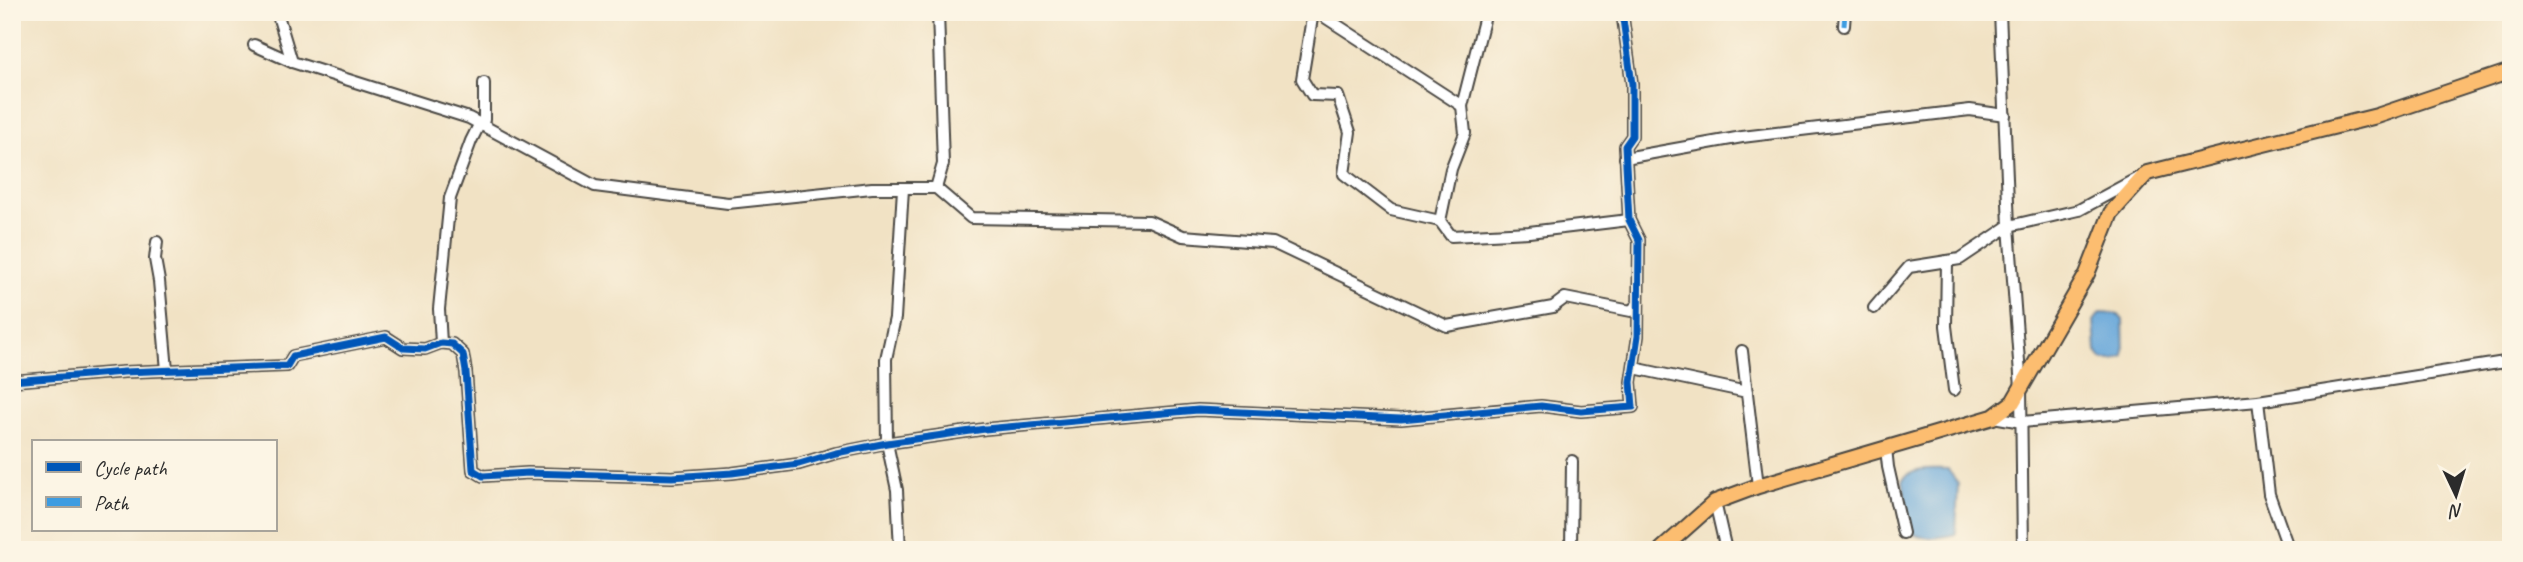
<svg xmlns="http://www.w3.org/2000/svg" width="2523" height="562" viewBox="0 0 2523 562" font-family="Caveat,sans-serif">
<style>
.water{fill:#67a7da;stroke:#496982;stroke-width:2}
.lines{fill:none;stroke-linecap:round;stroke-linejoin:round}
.minor-casing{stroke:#494642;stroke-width:14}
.major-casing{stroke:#494642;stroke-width:18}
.minor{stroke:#fff;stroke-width:10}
.major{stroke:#fcbd6f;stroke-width:14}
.quiet{stroke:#3d9ce1;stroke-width:5;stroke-dasharray:10 5;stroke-linecap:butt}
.cycleway-casing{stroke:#fcf5e5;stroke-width:11}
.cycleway{stroke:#0057b8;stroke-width:7}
</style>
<rect width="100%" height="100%" fill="#fcf5e5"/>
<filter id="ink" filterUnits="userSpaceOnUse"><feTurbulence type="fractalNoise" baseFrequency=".0143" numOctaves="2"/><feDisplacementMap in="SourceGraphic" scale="14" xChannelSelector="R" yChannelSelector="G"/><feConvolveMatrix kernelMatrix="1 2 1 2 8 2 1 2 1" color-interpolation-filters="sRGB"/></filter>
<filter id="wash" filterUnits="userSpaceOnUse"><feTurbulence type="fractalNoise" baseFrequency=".00686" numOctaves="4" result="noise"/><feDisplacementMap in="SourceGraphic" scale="28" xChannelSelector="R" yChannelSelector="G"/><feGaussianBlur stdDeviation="1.57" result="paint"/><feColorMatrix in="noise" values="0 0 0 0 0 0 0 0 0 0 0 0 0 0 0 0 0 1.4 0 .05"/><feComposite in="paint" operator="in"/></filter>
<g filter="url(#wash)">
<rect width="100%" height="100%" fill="#f1e2c4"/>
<g class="water">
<path d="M2100,313L2118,314L2123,320L2124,356L2114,360H2103L2096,352L2094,321Z"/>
<path d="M1948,470L1958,483L1956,534C1940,538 1922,541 1909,531L1903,479C1913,467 1933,470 1948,470Z"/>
</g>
</g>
<g filter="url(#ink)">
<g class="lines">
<g class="minor-casing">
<g id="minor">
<path d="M277,12L292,62L469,118L595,186L728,203L872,188H936L943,164L938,12"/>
<path d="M1313,12L1302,79L1312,95L1338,96L1350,132L1344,174L1391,210L1440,221"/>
<path d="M1317,12L1462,106L1486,12"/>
<path d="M2000,12L2009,226L2021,388L2023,550"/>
<path d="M1844,26L1845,12"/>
<path d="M254,45L292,62"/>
<path d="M1462,106L1465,133L1451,169L1440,221L1451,236L1529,232L1629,220"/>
<path d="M1625,158L1742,137L1970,110L2005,115"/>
<path d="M936,188L971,218L1149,221L1183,236L1273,243L1447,326L1553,307L1565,298L1631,311L1638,304"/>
<path d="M157,242L155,259L159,281L167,370"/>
<path d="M1947,261L1946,326L1954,390"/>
<path d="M1874,308L1909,267L1960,259L2009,226L2079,210L2138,178"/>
<path d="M441,343L439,309L450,198L471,141L480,123L484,120V83"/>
<path d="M1742,351L1758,486"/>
<path d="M1634,368L1747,392"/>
<path d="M12,381L124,372L287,366L293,356L386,337L403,348L425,349L441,343L452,344L463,354L466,372L473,470L483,476L528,473L672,477L732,473L799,464L836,453L887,443L985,429L1198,410L1401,419L1541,406L1581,411L1633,407L1631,382L1638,336L1639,240L1629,220L1625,146L1632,136V84L1622,12"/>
<path d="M2258,401L2269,494L2289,550"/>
<path d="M1993,417L2022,422L2258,401L2511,361"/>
<path d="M1886,448L1888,467L1903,533"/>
<path d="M1715,502L1726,550"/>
<path d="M900,550L897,490L887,443L886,359L895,318L903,189"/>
<path d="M1571,550L1572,461"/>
</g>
</g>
<g class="major-casing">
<path id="major" d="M1661,550L1715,502L1758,486L1993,417L2013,402L2087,274L2111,213L2147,173L2377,116L2511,71"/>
</g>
<use href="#minor" class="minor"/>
<use href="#major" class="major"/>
<path class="quiet" d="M1844,26L1845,12"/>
<g class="cycleway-casing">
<path id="cycleway" d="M12,381L124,372L287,366L293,356L386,337L403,348L425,349L441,343L452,344L463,354L466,372L473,470L483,476L528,473L672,477L732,473L799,464L836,453L887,443L985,429L1198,410L1401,419L1541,406L1581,411L1633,407L1631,382L1638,336L1639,240L1629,220L1625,146L1632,136V84L1622,12"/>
</g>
<use href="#cycleway" class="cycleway"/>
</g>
</g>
<rect width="2523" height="562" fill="none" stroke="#fcf5e5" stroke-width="42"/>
<rect x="32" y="440" width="245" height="91" fill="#fcf5e5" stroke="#a8a49b" stroke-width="2"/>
<rect x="46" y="462" width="35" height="10" fill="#0057b8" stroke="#a8a49b" stroke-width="2"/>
<text x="94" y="475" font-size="21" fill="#2b2b2b">Cycle path</text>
<rect x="46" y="497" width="35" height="10" fill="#3d9ce1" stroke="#a8a49b" stroke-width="2"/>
<text x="94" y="510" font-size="21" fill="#2b2b2b">Path</text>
<g transform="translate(2456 495) rotate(176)" stroke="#fcf5e5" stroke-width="5" paint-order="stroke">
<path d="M0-5L12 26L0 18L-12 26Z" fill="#2b2b2b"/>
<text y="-10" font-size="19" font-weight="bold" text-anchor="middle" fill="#2b2b2b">N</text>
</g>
</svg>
